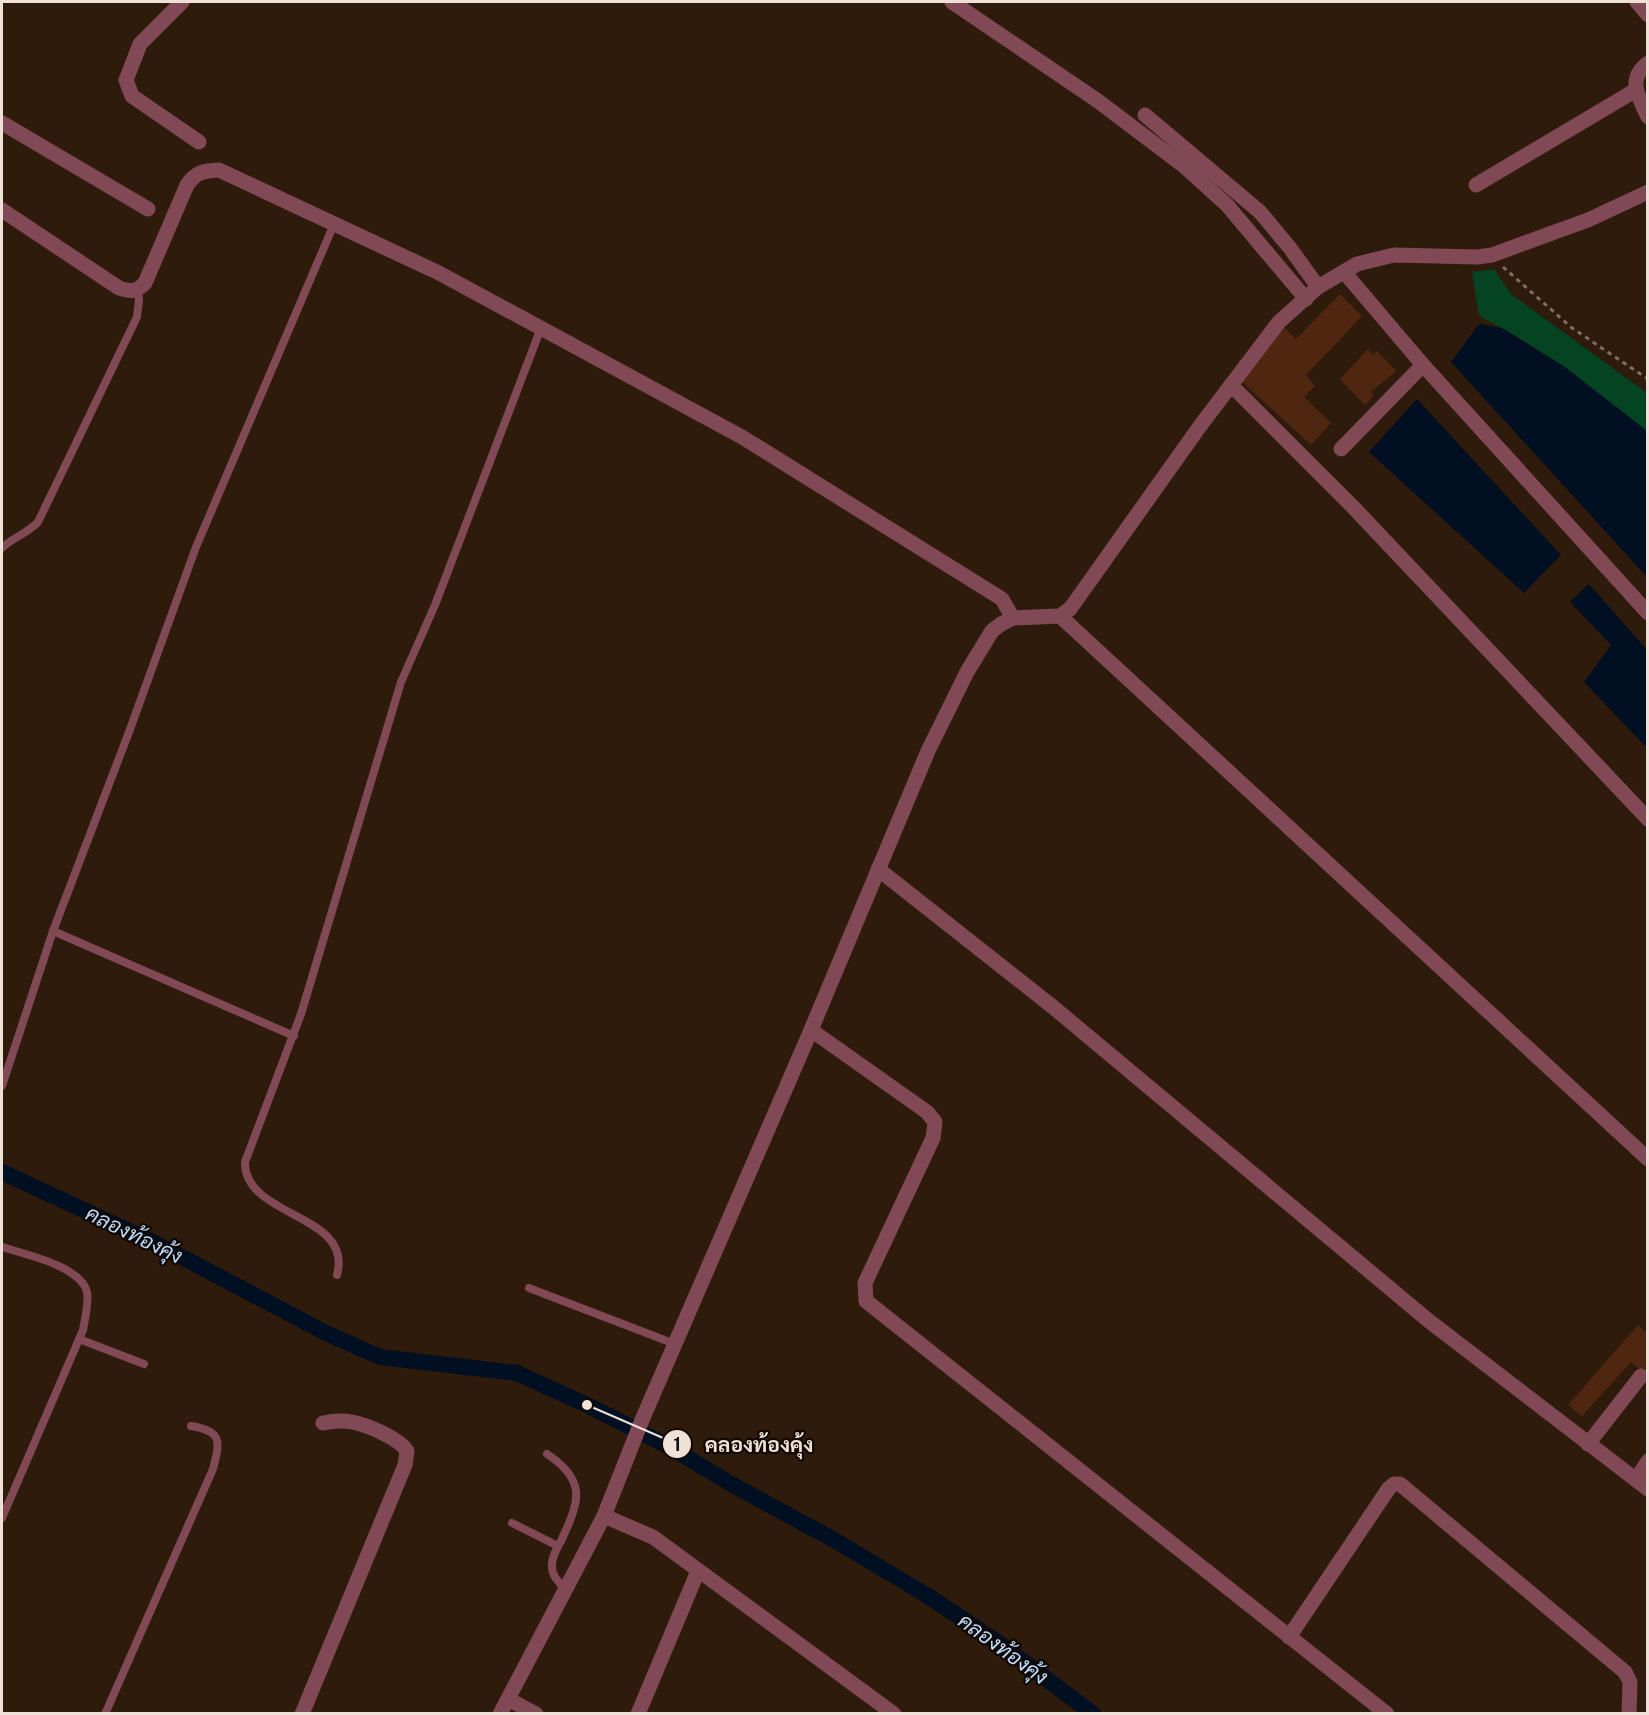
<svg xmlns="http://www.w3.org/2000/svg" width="1649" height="1715" viewBox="0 0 1649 1715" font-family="'Public Sans',Sarabun,sans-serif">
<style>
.green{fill:#044422}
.water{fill:#000f21}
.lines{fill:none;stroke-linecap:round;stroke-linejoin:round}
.canal{stroke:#000f21;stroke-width:16}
.building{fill:#4f2610}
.path{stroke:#806e61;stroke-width:3;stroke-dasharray:4.5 4.5;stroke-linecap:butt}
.lane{stroke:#814855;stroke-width:8}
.street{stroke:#814855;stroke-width:15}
.labels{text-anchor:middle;stroke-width:4.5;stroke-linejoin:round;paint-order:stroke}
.water-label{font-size:21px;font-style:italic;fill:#bbdcfd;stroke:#110803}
.leader{fill:none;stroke:#efe1d6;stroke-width:2}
.callout-dot{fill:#efe1d6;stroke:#110803;stroke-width:2}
.mark-label{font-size:18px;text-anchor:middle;font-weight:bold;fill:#111}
.callout-label{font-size:21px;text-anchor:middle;font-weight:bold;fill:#efe1d6;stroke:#110803;stroke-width:4.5;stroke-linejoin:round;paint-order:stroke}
</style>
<rect width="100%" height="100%" fill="#2f1b0b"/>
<path class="green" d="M1494,269L1511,294L1647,393V431C1594,390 1541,347 1479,316L1472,272Z"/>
<g class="water">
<path d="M1479,324L1502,328L1565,367L1647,431V577L1451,362Z"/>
<path d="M1417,399L1561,555L1524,593L1369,452Z"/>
<path d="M1589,584L1647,650V748L1584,682L1611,645L1570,602Z"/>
</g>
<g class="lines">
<path class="canal" d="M2,1172L157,1244L326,1333L380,1357L517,1373L587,1405L668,1446L731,1484L836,1541L928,1596L1000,1644L1093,1714"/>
</g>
<g class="building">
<path d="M1340,294L1362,316L1306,375L1315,386L1304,397L1331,423L1311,445L1239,379L1284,327L1296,339Z"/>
<path d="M1368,349L1373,355L1377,351L1396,371L1371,392L1374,395L1365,405L1340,379Z"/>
<path d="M1638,1325L1648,1334V1375L1631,1362L1582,1416L1568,1405Z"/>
</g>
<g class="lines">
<path class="path" d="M1503,267L1572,328L1648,379"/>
<g class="lane">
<path d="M2,548C13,537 27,534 38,522L137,317L139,300L138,289"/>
<path d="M53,931L294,1036"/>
<path d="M2,1086L53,931L129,732L196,547L334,224"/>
<path d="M337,1275C354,1213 244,1218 245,1162L301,1014L401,682L435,605L541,328"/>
<path d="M529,1288L675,1344"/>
<path d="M79,1339L144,1364"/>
<path d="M547,1454C588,1481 579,1502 561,1541C557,1548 551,1558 552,1567C552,1577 560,1583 566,1590"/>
<path d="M2,1518L83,1330C85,1318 89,1304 87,1292C81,1266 24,1254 2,1247"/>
<path d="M512,1523L558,1546"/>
<path d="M105,1714L213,1469C220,1442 223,1431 191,1426"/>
</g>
<g class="street">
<path d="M182,2L140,44L126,80L132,96L199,142"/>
<path d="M952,2L1098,101L1184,166L1227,205L1306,299"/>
<path d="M1637,2L1648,15"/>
<path d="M1648,63C1626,80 1639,97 1648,117"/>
<path d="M1145,115L1260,212L1290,248L1318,287"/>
<path d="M2,123L148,209"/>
<path d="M1476,185L1636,90"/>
<path d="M2,210L119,288C131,292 136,292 145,283L187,185C196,172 203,171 219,170L439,273L742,437L1002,599L1013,618"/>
<path d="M1344,272L1423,365L1648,613"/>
<path d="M1231,385L1354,508L1648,819"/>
<path d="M1341,449L1423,365"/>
<path d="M1060,616L1648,1159"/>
<path d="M878,869L1053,1007L1429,1321L1648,1489"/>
<path d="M811,1030L927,1112L935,1122L933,1138L865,1283L866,1301L1387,1714"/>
<path d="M1588,1444L1641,1376"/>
<path d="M1636,1480L1648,1461"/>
<path d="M604,1516L653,1537L894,1714"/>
<path d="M1289,1637L1389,1488L1394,1484H1400L1625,1672L1630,1682L1629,1714"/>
<path d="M508,1699L536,1714"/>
<path d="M302,1714L405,1465L407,1451C399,1438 367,1425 352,1422C342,1420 332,1421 323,1423"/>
<path d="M500,1714L604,1516L642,1420L811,1030L928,751L967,672L992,631L1001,624L1013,618L1060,616L1070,609L1200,426L1279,322L1318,287L1357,264L1394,255L1477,257L1492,255L1588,220L1648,192"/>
<path d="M638,1714L698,1571"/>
</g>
</g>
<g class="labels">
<g class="water-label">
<text transform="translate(134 1235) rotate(26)" y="7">คลองท้องคุ้ง</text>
<text transform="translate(1003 1649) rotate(36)" y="7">คลองท้องคุ้ง</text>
</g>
</g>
<path class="leader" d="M587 1405L677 1444"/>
<g class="callout-dot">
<circle cx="587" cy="1405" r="6"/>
<circle cx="677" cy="1444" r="15"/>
</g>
<g class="mark-label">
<text x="677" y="1451">1</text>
</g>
<g class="callout-label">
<text x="759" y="1452">คลองท้องคุ้ง</text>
</g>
<rect width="1649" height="1715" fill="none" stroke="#efe1d6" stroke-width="6"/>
</svg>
